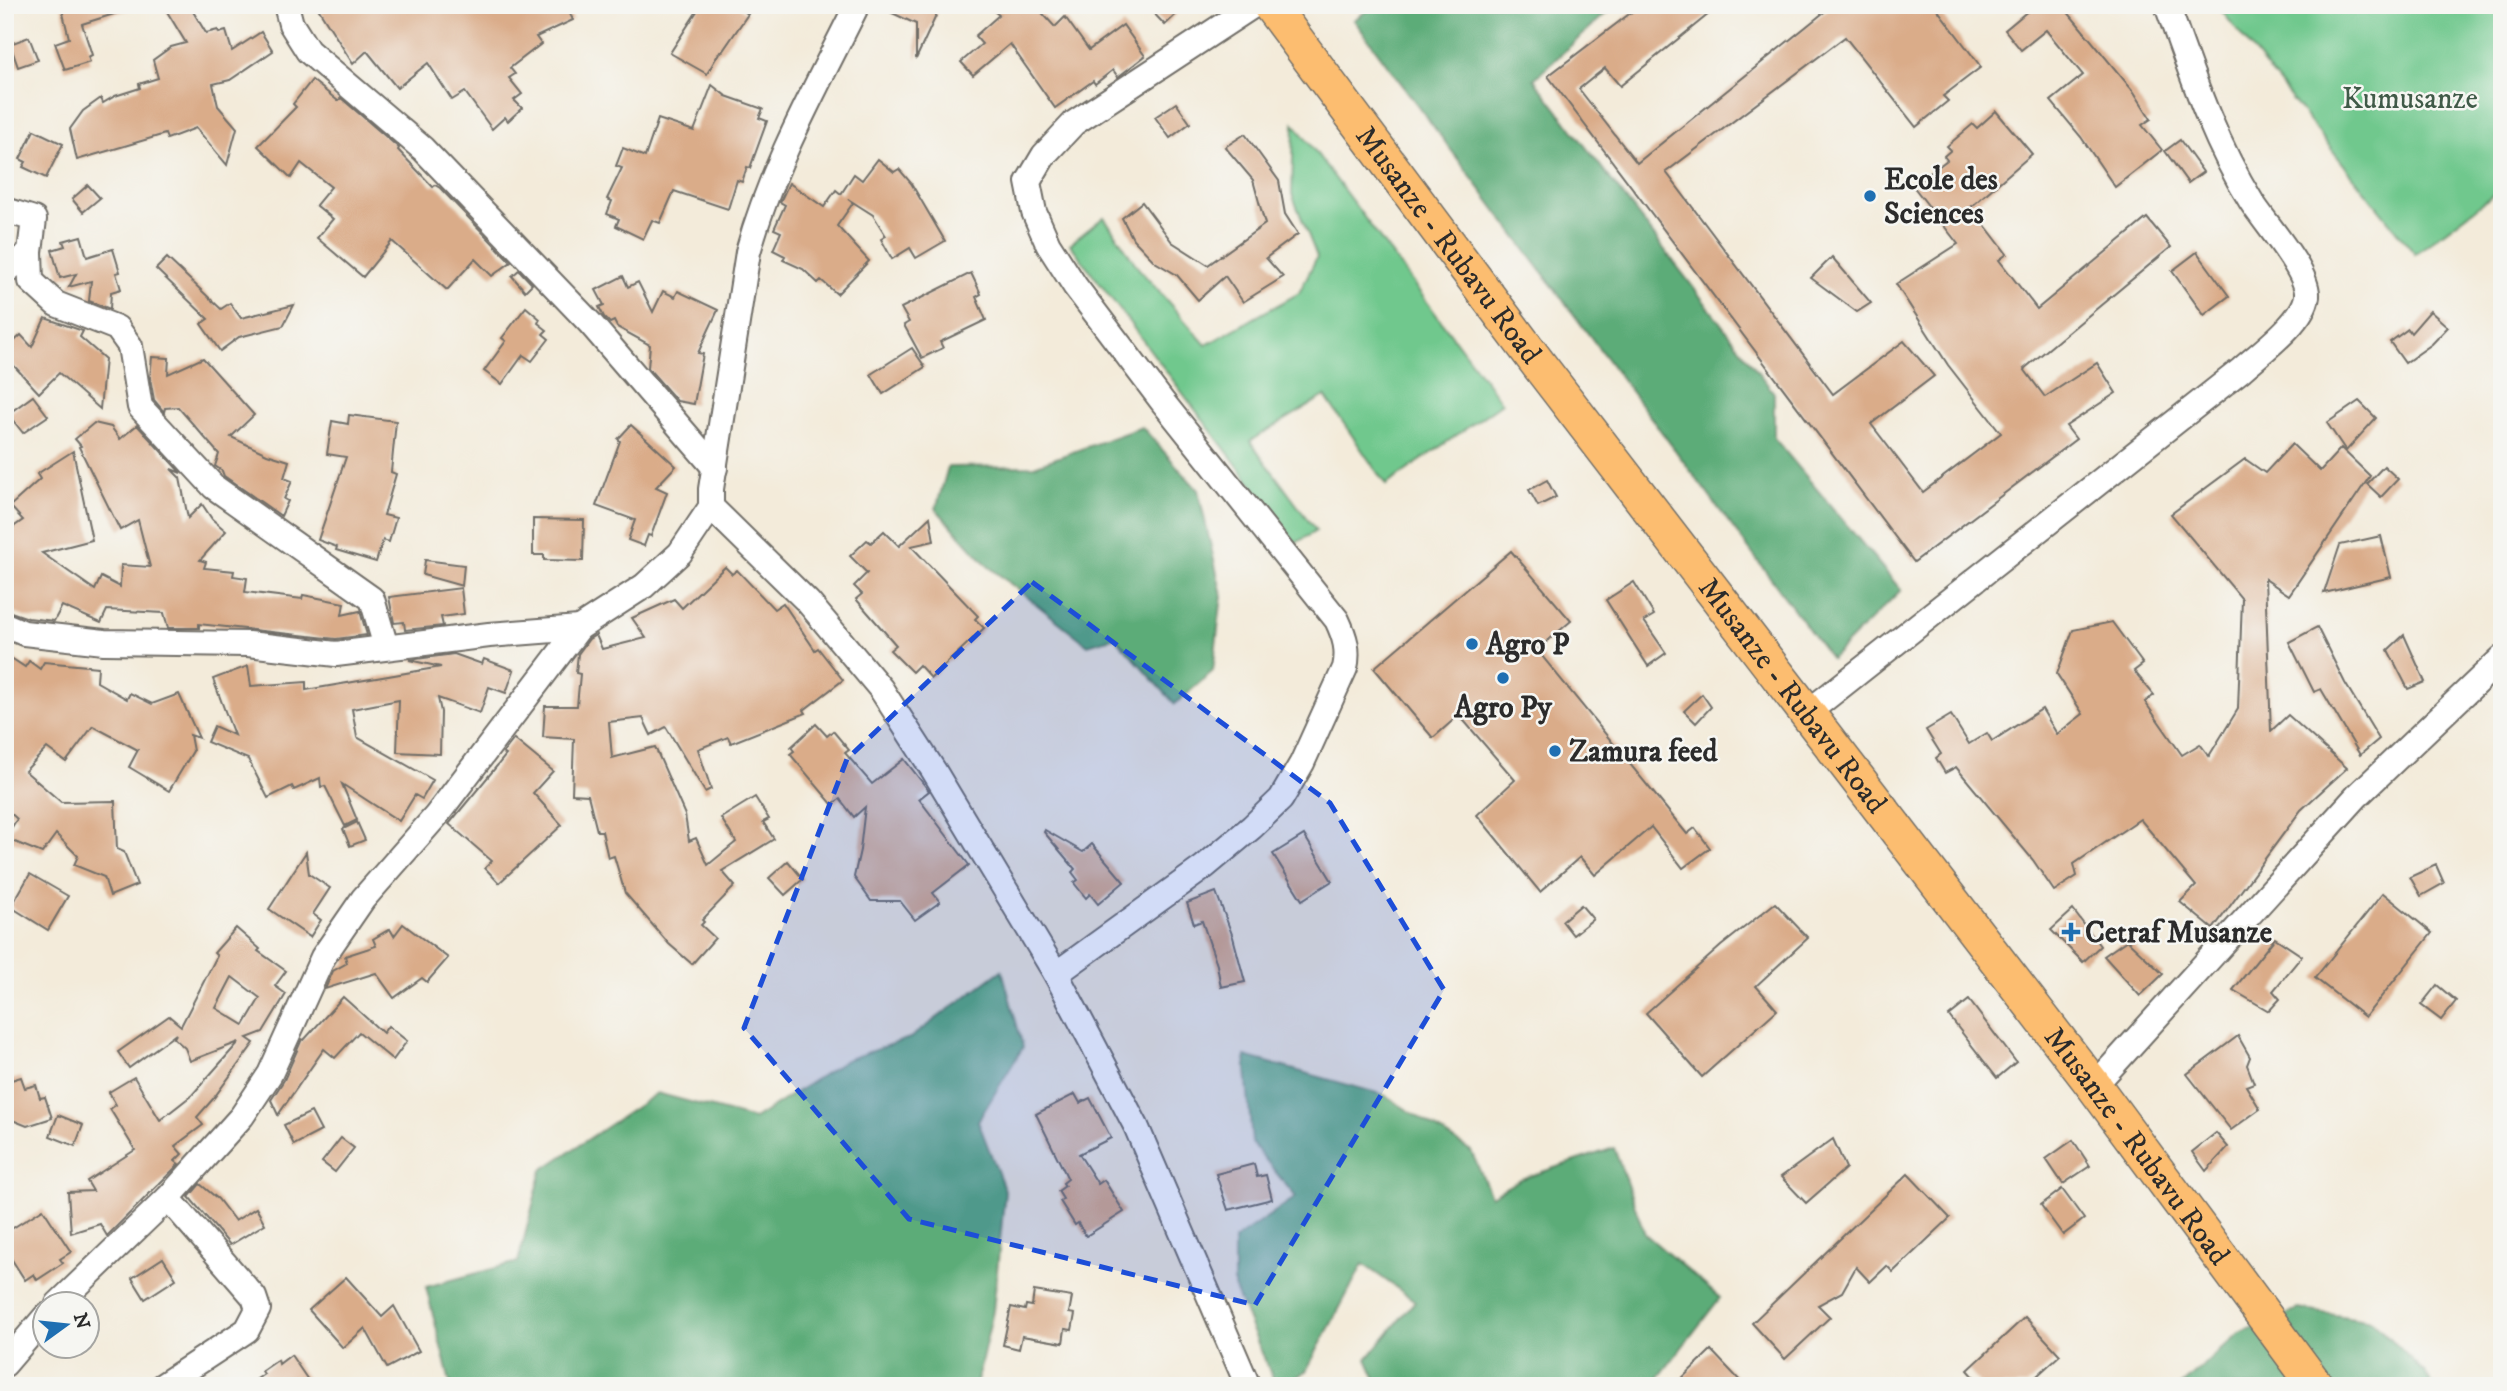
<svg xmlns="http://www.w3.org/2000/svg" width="2507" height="1391" viewBox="0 0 2507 1391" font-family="'IM FELL DW Pica',serif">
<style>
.green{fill:#70c88d;stroke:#4e7a5c;stroke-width:2}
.forest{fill:#5cac78;stroke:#446c52;stroke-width:2}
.building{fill:#daac89;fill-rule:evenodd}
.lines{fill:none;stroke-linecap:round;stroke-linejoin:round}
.minor-casing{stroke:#716e68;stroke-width:28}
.highway-casing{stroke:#716e68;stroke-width:38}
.minor{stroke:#fff;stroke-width:24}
.highway{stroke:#fcbd6f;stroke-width:35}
.marked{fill:#1d4ed8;fill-opacity:0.2;stroke:#1d4ed8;stroke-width:5;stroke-dasharray:14 9;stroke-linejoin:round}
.poi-dot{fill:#1f6fb2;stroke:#f6f6f2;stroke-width:2.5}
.labels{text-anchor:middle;stroke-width:5;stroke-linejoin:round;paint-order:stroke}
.park-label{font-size:30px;fill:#405a48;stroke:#f6f6f2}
.poi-label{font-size:30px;font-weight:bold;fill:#2b2b2b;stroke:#f6f6f2;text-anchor:start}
.street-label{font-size:30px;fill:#2b2b2b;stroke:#f6f6f2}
</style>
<rect width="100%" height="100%" fill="#f6f6f2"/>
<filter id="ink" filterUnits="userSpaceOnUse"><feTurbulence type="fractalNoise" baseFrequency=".0143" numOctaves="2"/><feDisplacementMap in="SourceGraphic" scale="14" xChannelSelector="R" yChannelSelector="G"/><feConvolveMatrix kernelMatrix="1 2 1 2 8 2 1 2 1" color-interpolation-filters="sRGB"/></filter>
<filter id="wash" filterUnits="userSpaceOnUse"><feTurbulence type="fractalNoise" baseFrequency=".00686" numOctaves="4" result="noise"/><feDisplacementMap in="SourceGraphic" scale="28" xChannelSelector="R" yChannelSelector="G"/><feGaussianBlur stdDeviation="1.57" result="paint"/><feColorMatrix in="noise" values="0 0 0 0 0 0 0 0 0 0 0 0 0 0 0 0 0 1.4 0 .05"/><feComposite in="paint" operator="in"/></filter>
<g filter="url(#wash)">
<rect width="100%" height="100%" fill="#f3ebda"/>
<g class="green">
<path d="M2217,5H2502V188L2415,254Z"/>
<path d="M1294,123L1502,403L1386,485L1325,396L1250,441L1316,531L1296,543L1070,244L1104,217L1139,269L1206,345L1299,293L1317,257L1292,194Z"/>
</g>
<g class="forest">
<path d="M1375,5H1615L1534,79L1774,393V438L1901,590L1831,659L1354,20Z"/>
<path d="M1142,427L1198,490L1222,595L1213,671L1175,704L1115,637L1088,645L988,566L936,509L948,467L1034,466Z"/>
<path d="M1002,970L1023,1047L978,1121L1005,1191L993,1311L976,1386H451L426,1287L518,1262L542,1170L657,1093L754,1119L846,1060L910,1038Z"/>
<path d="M1245,1056L1384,1095L1471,1151L1491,1196L1521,1179L1614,1148L1645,1234L1720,1298L1652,1386H1379L1367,1359L1415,1301L1363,1264L1306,1371L1282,1386H1276L1234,1287V1240L1296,1197L1252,1143Z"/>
<path d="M2298,1309L2372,1321L2425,1373L2433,1386H2181L2239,1333Z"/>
</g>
<g id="blocks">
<g class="building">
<path d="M61,5H129L130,9L82,24L92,55L88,57L90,62L65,70L55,43L69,38Z"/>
<path d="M163,5H189L206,33L218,30L219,33L226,31L232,51L261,32L273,51L230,80L213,84L218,106L237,128L227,165L196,128L167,139L165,134L77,160L70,129L83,111L101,98L103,103L115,96L140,88L139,84L158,78L153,60L171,47L186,43Z"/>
<path d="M316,5H511L515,10L524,5H566L573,20L536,37L541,44L510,68L515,74L509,78L522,94L514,100L522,108L508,121L505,117L492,129L465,92L452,100L428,63L397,88L367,51L353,64Z"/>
<path d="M701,5H735L748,14L722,52L720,51L707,74L670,53Z"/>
<path d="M875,5H941L916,59V24Z"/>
<path d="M986,5H1035L1055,27L1065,17L1089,50L1123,25L1145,56L1118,77L1113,70L1095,84L1093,81L1055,108L1010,44L973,75L961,62L982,44L975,36L999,15Z"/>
<path d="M1146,5H1186L1165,25Z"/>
<path d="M1641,5H1720L1620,86L1605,68L1579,89L1637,163L1833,5H1934L1981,67L1943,96L1948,101L1916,127L1845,37L1666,172L1833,394L1904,341L1934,376L1871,424L1923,492L2001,433L1948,365L1896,284L1958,244L1913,186L1947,160L1944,156L1951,150L1947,146L1973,124L1977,128L1996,111L2032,154L1971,207L2007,254L1999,260L2037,309L2147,218L2171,247L2024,369L2045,397L2097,363L2116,393L2066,426L2076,439L1914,562L1548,76Z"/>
<path d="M2035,5H2062L2134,92L2151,119L2142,125L2162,150L2115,187L2081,137L2051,101L2083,75L2046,30L2021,50L2005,30Z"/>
<path d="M29,37L38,60L18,67L10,44Z"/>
<path d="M312,80L338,101L341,98L399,148L398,150L433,187L435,185L440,188L511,262L492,276L475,259L447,290L392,241L363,277L317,238L333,219L316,205L331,187L301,163L291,178L258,146L296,107L293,104Z"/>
<path d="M712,85L726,96L763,109L759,118L767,121L750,168L747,167L742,182L737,180L728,209L674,191L660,223L652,220L643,239L616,226L619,219L607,214L612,201L607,199L622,168L616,166L623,148L645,157L658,119L694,131Z"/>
<path d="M1176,103L1190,123L1170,138L1155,117Z"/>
<path d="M34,130L63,144L46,178L23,167L26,162L20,159Z"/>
<path d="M1245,134L1279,181L1285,214L1298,234L1266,258L1283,277L1243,302L1225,276L1198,300L1177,275L1155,262L1133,239L1122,218L1142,202L1172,242L1208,265L1265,224L1253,180L1225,147Z"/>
<path d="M2180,140L2203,172L2188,183L2165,151Z"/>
<path d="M878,159L894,172L899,169L911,183L945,241L916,258L910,248L892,259L881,239L886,236L873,215L848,199L853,203L837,226L869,261L837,294L821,280L818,283L803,269L783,260L785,256L773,250L781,232L774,229L785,205L780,202L789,183L824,207L836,190L841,194L854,174L862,180Z"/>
<path d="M88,185L100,198L83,212L72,199Z"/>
<path d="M81,236L87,257L113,249L120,272L116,273L121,289L111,292L110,309L89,301L91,281L69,287L76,274L60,278L52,250L65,246L63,241Z"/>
<path d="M2197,252L2229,296L2204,315L2172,271Z"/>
<path d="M1832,257L1871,303L1857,312L1811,278Z"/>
<path d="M167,258L221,309L230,303L241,318L294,305L283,326L239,337L220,351L201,324L208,319L156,269Z"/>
<path d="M519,270L532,284L525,291L512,276Z"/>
<path d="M971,273L981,294L976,297L986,320L940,342L943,348L922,358L904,325L909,322L901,308Z"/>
<path d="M623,276L628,287L638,282L653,312L663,291L675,297L678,291L718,310L698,353L703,354L694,404L677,401L648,368L650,345L617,327L614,321L610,323L604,317L599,307L604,305L596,290Z"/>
<path d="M526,307L540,319L538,323L547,330L543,334L549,339L532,361L523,355L502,384L484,371L506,341L502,338Z"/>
<path d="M2430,311L2448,327L2432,344L2405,363L2390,342L2408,329L2411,333Z"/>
<path d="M45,318L83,331L80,337L105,359L100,409L59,373L39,393L5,356V350L21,335L32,347Z"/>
<path d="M912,348L925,367L883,394L871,374Z"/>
<path d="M152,357L169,358L168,374L203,358L254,415L231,437L267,454L289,461L284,478L292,481L284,499L288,501L281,516L224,476L222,471L215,466L219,454L178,407L165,408L164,412L154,400L150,378Z"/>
<path d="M33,396L48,416L23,433L8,414Z"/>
<path d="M2359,401L2376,418L2346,451L2327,423Z"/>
<path d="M349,415L396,421L391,472L396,474L384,515L396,518L389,542L383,540L376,562L336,550L337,547L318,540L346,457L327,454L332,421L348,424Z"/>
<path d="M94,423L111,427L120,439L137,425L181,473L171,469L180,478L188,518L202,504L212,519L226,531L200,560L206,562L204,568L234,571L233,576L247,578L245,592L302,599L303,595L344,603L342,615L360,611L367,635L336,639L199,624V628H168L164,613L107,610L101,623L62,606L54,621L28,618L5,610V533L23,520L10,506L40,479L37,474L73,451L92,540L42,553L95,590L101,577L120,587L121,565L150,567L138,520L120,530L79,447L81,446L75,439Z"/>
<path d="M631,425L676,466L656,487L667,492L651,536L648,535L644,546L628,540L635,520L596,506L620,441L618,439Z"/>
<path d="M2292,444L2320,471L2341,448L2370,476L2289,595L2265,579L2271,731L2288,715L2347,768L2301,810L2213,929L2180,902L2196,886L2140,819L2074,864L2077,876L2054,891L2033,860L1956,767L1945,773L1936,758L1941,754L1926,730L1951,715L1969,744L1987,733L1992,741L2042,709L2057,734L2083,714L2057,674L2073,630L2112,622L2143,664L2134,671L2154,695L2145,702L2182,755L2200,744L2209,756L2238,709L2242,599L2171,514L2245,459L2265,473Z"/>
<path d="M2384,466L2398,479L2381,497L2367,484Z"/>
<path d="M1547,480L1556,497L1538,506L1529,490Z"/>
<path d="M930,517L934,541L911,546L978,616L975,619L984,628L931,678L919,665L912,672L890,650L896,645L856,599L862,594L854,586L867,573L850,556L867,540L871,543L884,531L899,546Z"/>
<path d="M533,519L584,520L583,561L544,560V555H533Z"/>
<path d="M2381,536L2391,577L2324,593L2340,545Z"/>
<path d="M1511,551L1571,621L1537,650L1687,834L1695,828L1710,848L1683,868L1651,827L1595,875L1580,857L1540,892L1477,815L1515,780L1459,715L1433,738L1374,668Z"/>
<path d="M425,560L464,565L462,586L423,575Z"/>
<path d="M725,567L732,574L737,570L774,609L783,603L815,650L818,648L843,680L804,710L806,713L731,743L728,737L698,749L711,789L705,792L666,727L651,735L643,718L609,722L612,758L655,747L685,815L689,841L696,838L708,865L736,842L721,818L755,797L769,819L763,822L774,839L722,871L735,886L702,920L704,922L701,925L715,938L692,964L669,944L625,893L614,856L608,858L602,831H597L588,795L572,794L574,739L543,737L545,706H577L580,674L576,673L578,654L589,639L596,635L602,649L646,638L632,618L674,599L682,608Z"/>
<path d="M1634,582L1654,615L1644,621L1666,653L1648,666L1606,600Z"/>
<path d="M461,588L464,614L441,617L443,626L405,630L404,622L394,623L389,597Z"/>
<path d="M2317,627L2345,683L2379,739L2360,755L2321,689L2314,692L2289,642Z"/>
<path d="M2404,635L2425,682L2408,689L2388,650Z"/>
<path d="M5,654L25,667L29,661L40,669L44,662L98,667L97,682L127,699L130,693L152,704L179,694L199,738L190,735L193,751L169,791L129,767L138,750L93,726L66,762L47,748L25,771L61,802L115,801L117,849L124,852L137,885L110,896L104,877L74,865L78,856L56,834L42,853L5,838L17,819L5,808Z"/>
<path d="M454,654L482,664L484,659L514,670L506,693L489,687L480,713L438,698L441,712L440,754L397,752L399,700L352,709L357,737L433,780L422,799L415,795L399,821L342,784L357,820L345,826L325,786L321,787L320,778L294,790L292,786L268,798L248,759L207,742L214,726L234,735L213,679L248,666L251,686L306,682V690L441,667L409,660Z"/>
<path d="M1702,694L1711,707L1696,723L1684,711Z"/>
<path d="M816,724L827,736L833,731L849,750L845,753L872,784L904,759L929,791L919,799L969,865L933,893L940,902L915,920L900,901H871L854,877L860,850L865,807L854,817L840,799L832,804L790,754L794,751L791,747Z"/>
<path d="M514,739L553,771L533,793L562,825L499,883L485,868L492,861L449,824L506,755L503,753Z"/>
<path d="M357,822L365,840L350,846L343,829Z"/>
<path d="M1045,830L1083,852L1092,844L1124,882L1098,904L1090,894L1086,898L1074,883L1078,880L1072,872L1075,869L1044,832Z"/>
<path d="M1304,835L1332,881L1302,900L1273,854Z"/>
<path d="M306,852L309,874L330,888L313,914L321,920L310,937L269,909Z"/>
<path d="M788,861L803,879L785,895L769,878Z"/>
<path d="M2436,865L2444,883L2421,896L2410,877Z"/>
<path d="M30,874L68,896L48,930L11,907Z"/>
<path d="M1216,892L1233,937L1245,982L1221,987L1217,965L1202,921L1194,924L1187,903Z"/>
<path d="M2383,893L2432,933L2365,1017L2315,978Z"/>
<path d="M1775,903L1808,938L1756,986L1777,1010L1702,1077L1646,1013L1721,946Z"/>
<path d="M1581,905L1593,919L1573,935L1562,921Z"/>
<path d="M2073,910L2100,946L2083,962L2051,930Z"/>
<path d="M403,924L448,958L427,982L422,978L394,998L376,973L325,989L333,971L347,963L345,956L376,946L373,939L390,929L394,936Z"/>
<path d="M236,928L260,949L258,951L286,971L275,986L286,994L263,1032L247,1038L254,1043L213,1099L197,1117L203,1125L175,1146L182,1154L175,1161L179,1164L107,1236L100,1224L71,1233L68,1192L93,1191L87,1181L135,1150L110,1109L116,1105L109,1092L134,1077L160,1120L192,1095L239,1042L190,1061L185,1048L174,1038L176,1034L129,1068L118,1052L169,1016L181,1026L217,956L214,953ZM232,977L260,998L244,1025L216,1008Z"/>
<path d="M2275,938L2302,956L2273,991L2280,999L2269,1011L2233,990Z"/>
<path d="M2127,940L2163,974L2140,996L2104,956Z"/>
<path d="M2437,985L2456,1001L2441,1020L2421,1005Z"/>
<path d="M343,997L383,1033L388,1026L407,1041L393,1060L359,1032L335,1058L324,1049L278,1115L271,1100L284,1080L302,1039L304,1040Z"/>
<path d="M1969,1000L2016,1062L1997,1078L1949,1016Z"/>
<path d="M2238,1036L2250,1057L2247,1065L2254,1083L2246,1086L2260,1109L2231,1130L2187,1074Z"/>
<path d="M21,1077L25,1088L36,1085L40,1098L45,1097L52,1118L27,1126L5,1117V1082Z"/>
<path d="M1075,1094L1080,1103L1090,1098L1111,1138L1079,1154L1098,1184L1104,1180L1124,1212L1086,1236L1078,1223L1075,1225L1060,1201L1063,1199L1058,1191L1065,1186L1063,1183L1068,1179L1036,1114Z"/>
<path d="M311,1112L321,1131L294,1145L284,1125Z"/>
<path d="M58,1115L83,1125L75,1146L50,1136Z"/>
<path d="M2216,1133L2228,1147L2206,1171L2192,1152Z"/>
<path d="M341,1138L354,1148L335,1172L322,1162Z"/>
<path d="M1833,1139L1846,1168L1806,1203L1781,1177Z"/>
<path d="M2073,1140L2090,1166L2063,1184L2046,1159Z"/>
<path d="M1254,1164L1257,1177L1266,1175L1272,1199L1228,1210L1216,1174Z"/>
<path d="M1908,1174L1950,1218L1893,1272L1887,1266L1870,1282L1856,1267L1842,1292L1818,1305L1830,1317L1785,1359L1752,1323Z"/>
<path d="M200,1184L218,1199L235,1221L256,1208L265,1224L230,1245L189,1197Z"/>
<path d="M2062,1189L2084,1219L2063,1235L2041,1205Z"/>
<path d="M43,1209L71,1252L60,1259L63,1263L37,1280L34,1274L25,1280L5,1249V1233Z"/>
<path d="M163,1258L176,1279L145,1299L132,1278Z"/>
<path d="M346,1277L382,1317L394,1306L419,1351L387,1368L365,1328L343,1348L309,1310Z"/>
<path d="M1034,1291L1072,1297L1069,1313L1075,1314L1072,1330L1065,1329L1063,1343L1022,1336L1019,1349L1003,1345L1011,1307L1025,1310L1026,1305L1032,1306Z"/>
<path d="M2025,1317L2060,1355L2026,1386H1982L1968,1370Z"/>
<path d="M1711,1350L1745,1386H1674Z"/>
<path d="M291,1355L312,1386H247L264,1374L262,1371L278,1360L279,1364Z"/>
</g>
</g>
</g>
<g filter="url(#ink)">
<use href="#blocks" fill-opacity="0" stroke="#716e68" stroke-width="2"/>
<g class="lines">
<g class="minor-casing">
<g id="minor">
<path d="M286,5L291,24L308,51L423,149L590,323L715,468"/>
<path d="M5,210L34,219L30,252L31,281L56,304L117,328L130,346L140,407L214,487L372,599L386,647"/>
<path d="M5,272L30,252"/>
<path d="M711,507L808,602L881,689L934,771L1056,974L1136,1126L1248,1386"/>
<path d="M5,625L24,633L104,642L248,644L336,654L489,635L579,628"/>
<path d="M1807,713L2241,370C2260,353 2304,321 2307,296C2309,272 2264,222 2251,201C2213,140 2191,72 2167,5"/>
<path d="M1056,974L1204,867L1252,827L1281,799L1302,763L1345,668C1349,650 1345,637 1337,620L1162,401L1075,286L1048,244L1034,212L1028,182L1044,155L1074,123L1254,5"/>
<path d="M2094,1086L2357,796L2502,658"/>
<path d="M58,1304L168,1198L242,1116L270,1074L323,957L363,899L436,816L579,628L644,586L680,553L711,507V489L748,252C772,165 817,86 857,5"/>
<path d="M5,1364L46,1316"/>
<path d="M162,1386L247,1330L258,1309L254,1297L168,1198"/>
</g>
</g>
<g class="highway-casing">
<g id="highway">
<path id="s1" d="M1270,5L1539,365L2094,1086L2316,1386"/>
</g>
</g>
<use href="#minor" class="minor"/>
<use href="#highway" class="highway"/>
</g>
</g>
<path class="marked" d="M1032,582L1330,803L1444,990L1255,1305L909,1219L744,1028L847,759Z"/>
<g class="poi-dot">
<circle cx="1870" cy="196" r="7"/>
<circle cx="1472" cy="644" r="7"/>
<circle cx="1503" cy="678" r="7"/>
<circle cx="1555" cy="751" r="7"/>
<path d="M2067.5 921.5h7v7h7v7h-7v7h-7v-7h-7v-7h7z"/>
</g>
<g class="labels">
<g class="park-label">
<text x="2410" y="108">Kumusanze</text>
</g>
<g class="poi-label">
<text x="1884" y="189">Ecole des<tspan x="1884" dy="34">Sciences</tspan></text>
<text x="1486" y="654">Agro P</text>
<text x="1503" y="717" text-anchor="middle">Agro Py</text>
<text x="1569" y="761">Zamura feed</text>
<text x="2085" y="942">Cetraf Musanze</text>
</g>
<g class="street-label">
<text dy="10" stroke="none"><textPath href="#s1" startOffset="299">Musanze - Rubavu Road</textPath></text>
<text dy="10" stroke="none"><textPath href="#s1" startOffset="866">Musanze - Rubavu Road</textPath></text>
<text dy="10" stroke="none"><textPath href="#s1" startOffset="1433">Musanze - Rubavu Road</textPath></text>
</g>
</g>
<rect width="2507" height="1391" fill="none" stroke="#f6f6f2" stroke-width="28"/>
<g transform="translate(66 1325) rotate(75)"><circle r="33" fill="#f6f6f2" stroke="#a5a5a2" stroke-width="2"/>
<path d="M0-5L12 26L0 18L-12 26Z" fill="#1f6fb2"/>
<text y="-10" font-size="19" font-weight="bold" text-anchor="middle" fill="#2b2b2b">N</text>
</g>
</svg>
